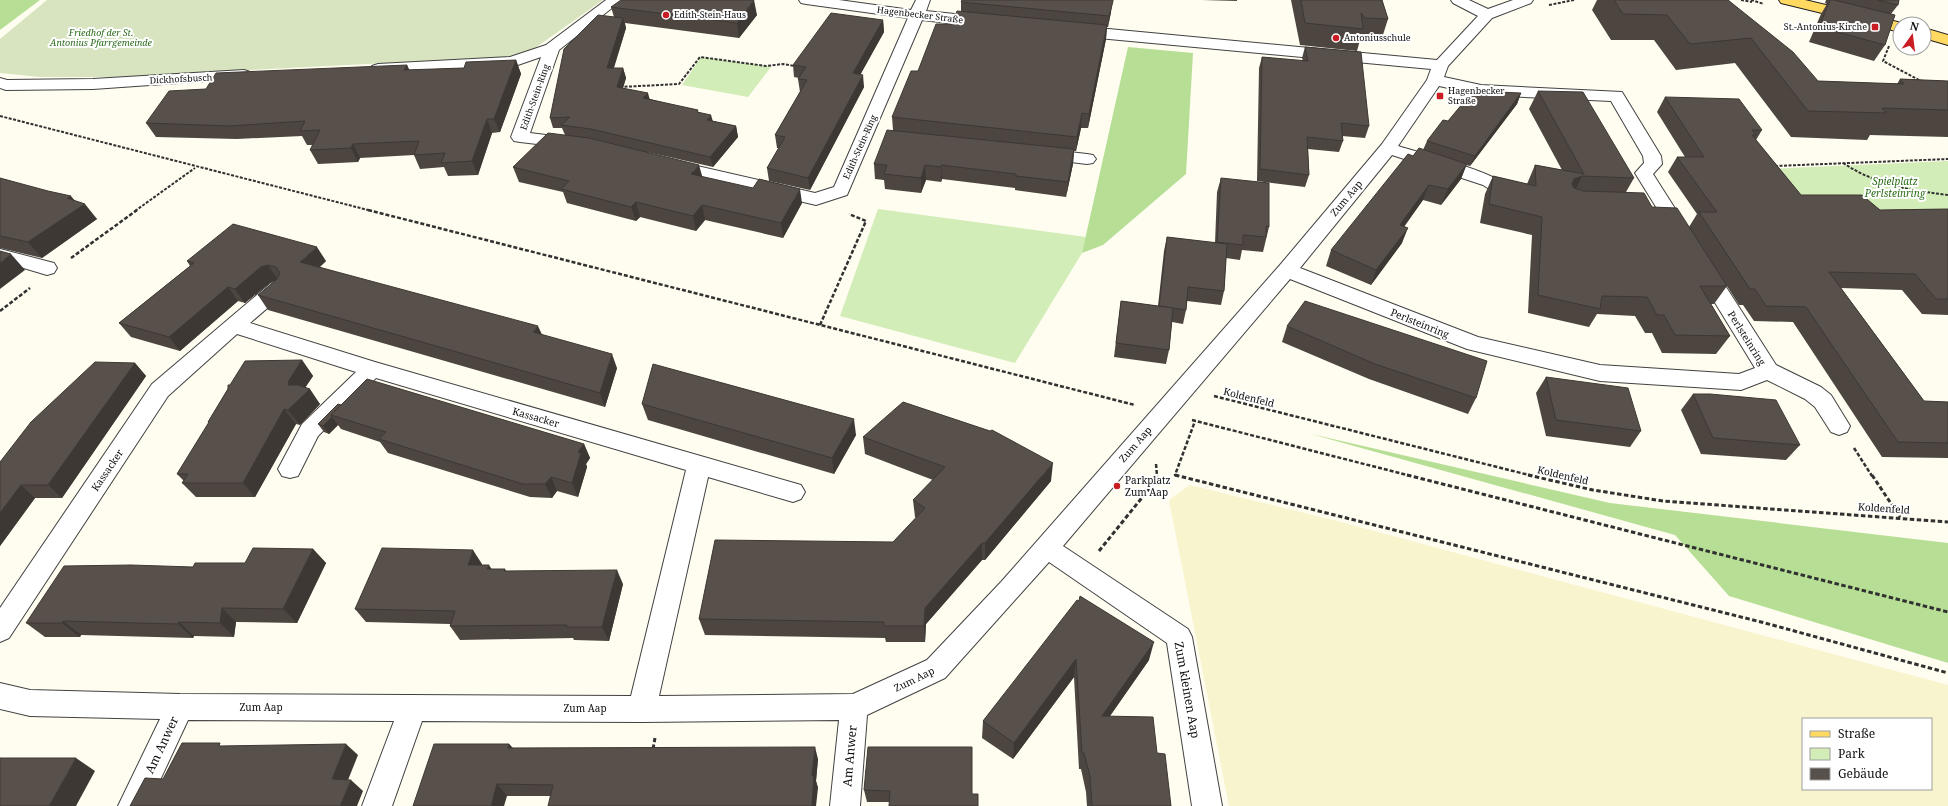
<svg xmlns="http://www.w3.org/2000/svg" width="1948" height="806" viewBox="0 0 1948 806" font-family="'Noto Serif',serif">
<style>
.farmland{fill:#f7f4ce;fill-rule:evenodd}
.green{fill:#d2edb7}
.forest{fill:#b6df95}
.cemetery{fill:#d7e4bf}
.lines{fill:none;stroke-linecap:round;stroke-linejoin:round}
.minor-casing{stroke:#424242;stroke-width:2}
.major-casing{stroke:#202020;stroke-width:2}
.path-far2{stroke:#313131;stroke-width:2;stroke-dasharray:3 1.5;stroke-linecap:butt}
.path-far1{stroke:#313131;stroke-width:2.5;stroke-dasharray:4 2;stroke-linecap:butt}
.path{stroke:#313131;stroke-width:3;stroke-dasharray:4.5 2.5;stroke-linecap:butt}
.minor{fill:#fff;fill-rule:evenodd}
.major{fill:#ffd960;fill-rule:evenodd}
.wall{fill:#4c4540}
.shaded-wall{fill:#3e3834}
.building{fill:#58504a;stroke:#3e3834}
.poi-dot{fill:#ca1c23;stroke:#fff;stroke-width:1.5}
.labels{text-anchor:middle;stroke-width:4;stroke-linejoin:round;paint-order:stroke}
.far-poi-label{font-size:9px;fill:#0f0f0f;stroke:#fff;text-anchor:start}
.far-street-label{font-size:9px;fill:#0f0f0f;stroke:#fff}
.far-park-label{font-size:9px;font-style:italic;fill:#2a6c19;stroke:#fff}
.park-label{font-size:10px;font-style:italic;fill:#2a6c19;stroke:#fff}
.street-label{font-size:10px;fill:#0f0f0f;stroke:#fff}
.poi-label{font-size:10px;fill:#0f0f0f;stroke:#fff;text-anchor:start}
.near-street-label{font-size:12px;fill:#0f0f0f;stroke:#fff}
</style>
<rect width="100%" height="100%" fill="#fffcf0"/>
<path class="farmland" d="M1190,485L1337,521L1948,685V806H1229L1169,500ZM1803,719H1931V789H1803Z"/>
<g class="green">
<path d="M701,57L771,67L748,97L682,85Z"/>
<path d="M1948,161V209L1804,211L1768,169Z"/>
<path d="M878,209L1086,237L1082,253L1015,363L840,316Z"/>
</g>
<g class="forest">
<path d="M0,0H40L0,30Z"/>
<path d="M1128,47L1193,53L1186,174L1103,245L1082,253Z"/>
<path d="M1311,434L1610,503L1948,543V663L1729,596L1675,535Z"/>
</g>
<path class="cemetery" d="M47,0H603L535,48L506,57L113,77H40L0,73V39Z"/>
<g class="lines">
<g class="minor-casing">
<g id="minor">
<path d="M606,0H622L559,50L530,133L577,139L580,143L577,147L571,148L520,142L514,141L511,137L541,57L512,67L378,74L372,72L370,69L372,66L378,64L510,57L546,45Z"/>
<path d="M799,0H839L911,10L916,0H930L926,11L984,17L989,19L992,22L989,25L984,27L922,20L847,195L816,205L665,169L662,165L665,161L671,160L815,193L834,187L908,18L806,4L801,3Z"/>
<path d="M1451,0H1469L1488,9L1513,0H1533L1531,3L1492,18L1448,66L1444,77L1481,85L1622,92L1661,156L1662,164L1653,174L1690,232L1688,236L1681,238L1674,236L1635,173L1644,163L1643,156L1611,101L1481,95L1439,86L1398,146C1423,154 1502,173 1515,192L1512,196L1506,198L1500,196L1483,185L1392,155L1300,268L1478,337L1600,365L1739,374L1755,368L1695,270L1698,265L1705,263L1712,265L1776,365L1821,387L1831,395L1850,426L1847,432L1839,435L1831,432L1815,407L1805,399L1767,380L1741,390L1600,381L1467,349L1290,279L1063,546L1188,629L1192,637L1222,806H1192L1167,643L1049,562L945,678L867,715L860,806H830L839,720L642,722L422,721L392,806H362L394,721L188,720L148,806H118L160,719L30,716L0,709V683L30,690L180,694L631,696L686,470L376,378L318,436L298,476L290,478L282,476L278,469L302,424L356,372L237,334L168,396L9,638L0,642V608L152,384L271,283L278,281L285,283L288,288L285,293L250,323L375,362L801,485L805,492L801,499L793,502L708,477L659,696L853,694L927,660L1001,582L1280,265L1382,144L1427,80L1431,69L1077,36L1072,34L1069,31L1072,28L1077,26L1437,60L1478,16L1453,3Z"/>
<path d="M244,70L250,72L252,75L250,78L93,89L6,90L0,88V78L7,80L93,79Z"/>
<path d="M1043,149L1087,154L1093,155L1096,159L1093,163L1087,164L1037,158L1034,154L1037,150Z"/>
<path d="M0,249L54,263L57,268L54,273L47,275L0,261Z"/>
</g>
</g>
<g class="major-casing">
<g id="major">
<path d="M1779,0H1805L1906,24H1900V32L1781,3Z"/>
<path d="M1924,28L1948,35V45L1924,38Z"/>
</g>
</g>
<g class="path-far2">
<path d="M1741,0L1752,2"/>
<path d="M1751,0L1764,4"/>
<path d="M1549,5L1574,0"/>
<path d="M1889,46L1883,61L1921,81"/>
<path d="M620,87L679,84L700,57L766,66L783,64L794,66"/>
<path d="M0,116L372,211"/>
<path d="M1843,163C1877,185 1908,190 1948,195"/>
<path d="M1775,166L1948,159"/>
<path d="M135,211L195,168"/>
</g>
<g class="path-far1">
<path d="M368,210L1135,405"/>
<path d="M71,258L137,210"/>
<path d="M0,311L30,288"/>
<path d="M820,325L866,221L849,214"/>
<path d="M1214,396L1533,476"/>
<path d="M1192,420L1411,476"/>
<path d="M1854,448L1872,476"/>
<path d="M1156,464L1157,476"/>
<path d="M1178,476L1175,475L1195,421"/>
</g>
<g class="path">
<path d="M1175,475L1765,623L1948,673"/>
<path d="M1407,475L1948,612"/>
<path d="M1528,475L1593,490L1663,501L1948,522"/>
<path d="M1872,475L1900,517"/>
<path d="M1099,551L1157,479V475"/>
<path d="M653,749L655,738"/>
</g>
<use href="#minor" class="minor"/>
<use href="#major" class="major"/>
</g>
<g class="wall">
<path d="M1202,0H1237V1Z"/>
<path d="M1291,0H1382L1388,19L1381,41L1360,40L1357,51L1300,45Z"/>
<path d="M1597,0H1728L1818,81L1897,84L1900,79L1948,81V137L1870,135L1867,140L1791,137L1735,63L1676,70L1654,40H1611L1592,10Z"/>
<path d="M1826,0H1899L1898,5L1891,14L1885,45L1874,61L1809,42L1821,14L1827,4L1825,3Z"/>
<path d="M961,2L1111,12L1108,27H1107L1106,39L1088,128H1081L1076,151H1074L1073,164L1066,197L1015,190V188L942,179L941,182L926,180L921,193L885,189L884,180L875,179L874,164L893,130L892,117L918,71L961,12Z"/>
<path d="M611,7L757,15L739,38L625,23L626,28L614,68H623L626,78L623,88L650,99L699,112L713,121L736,126L738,137L713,167L647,152L702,177L802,203L783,238L705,220L696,231L640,217L636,221L567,203L563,192L519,182L513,167L565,135L562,128H553L550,118L614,17Z"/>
<path d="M883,20L884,32L860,75L864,87L810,190L769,181L767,168L779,148H777L775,135L800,92L798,79L799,78L794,77L793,65Z"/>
<path d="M1305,47L1369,126L1365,138L1342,136L1343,141L1339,152L1308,149L1309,175L1305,187L1257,181L1259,68L1262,57L1303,61L1302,58Z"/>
<path d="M516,60L521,74L500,132L492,133L478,175L448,176L444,167L420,169L414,155L360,158L358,162L318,164L310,150L313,145H307L302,136L237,139L156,137L146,123L206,89L407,65L409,70L464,68Z"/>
<path d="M1538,91L1634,178L1626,192L1652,207L1689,227L1697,214L1668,172L1677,157H1685L1657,112L1665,97L1762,130L1756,140L1801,195L1880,210L1948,209V315L1922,314L1902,290L1841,288L1924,401L1948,402V458L1882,457L1793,322L1754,321L1743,305H1739L1727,286L1714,304H1711L1730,336L1716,354L1662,353L1652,333H1645L1635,316L1597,314L1589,327L1528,313L1532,235L1480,223L1485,194L1493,176L1527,184L1535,165L1562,170L1529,109Z"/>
<path d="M1521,93L1517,104L1470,166L1466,165L1461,179L1441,205L1423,200L1404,227L1402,243L1371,285L1326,266L1331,250L1413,156L1423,150L1427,141L1448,121Z"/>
<path d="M0,178L75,201L97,219L42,258L0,248Z"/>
<path d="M1221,178L1269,227L1263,252L1242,250L1240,260L1226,258L1224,291L1221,305L1187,301L1186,310L1183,324L1172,322L1169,350L1166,364L1114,357L1121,301L1158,306L1164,251L1167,237L1215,243L1217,192Z"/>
<path d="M187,261H326L320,267L542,335L617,368L605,407L268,310L258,295L276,280L271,282L245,303L238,301L180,351L131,337L119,323L190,266Z"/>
<path d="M1287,326L1476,398L1468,414L1369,379L1282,342Z"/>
<path d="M302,360L313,376L305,388L320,404L300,425L296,424L255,497H196L182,483L184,481L177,474L209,423L208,422L230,385Z"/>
<path d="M135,363L146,376L62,498H35L0,546V462Z"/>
<path d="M1546,377L1641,431L1630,447L1546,436L1536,393Z"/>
<path d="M1693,394L1800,445L1786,460L1701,454L1681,410Z"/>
<path d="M642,404L856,435L834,474L648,420Z"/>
<path d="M341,405L584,444L590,458L586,464L587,467L578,497L557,491L552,498L530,497L388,453L380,442L341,429L338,425L329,434L324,432L318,424Z"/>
<path d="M863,437L1051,481L985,560H982L926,624L925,642H886L885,638L705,635L699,619L893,542L916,518L915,517L913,500L933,480L865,454Z"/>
<path d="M313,549L326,563L297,623L236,622L234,637L194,636L193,638L81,635L80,637H45L26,623L193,567L245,563Z"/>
<path d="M482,564V565L491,569H505L506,571L623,584L609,641L574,640L573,638L460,640L450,626V624L366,622L355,609Z"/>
<path d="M1079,601L1149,660L1110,716L1157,753L1171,806H1087L1086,792L1081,769H1079L1074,677L1013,759L982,738L983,721Z"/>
<path d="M509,744L513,748L818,759L816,781L818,788L550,796H507L413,806Z"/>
<path d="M972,747L889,802H867L864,790Z"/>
</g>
<g class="shaded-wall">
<path d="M754,0L757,15L739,38L737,23Z"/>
<path d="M1113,1L1111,12L1108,27L1109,16Z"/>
<path d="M623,18L626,28L610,79L607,68Z"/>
<path d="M883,20L884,32L854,86L853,73Z"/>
<path d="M1107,25L1106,39L1088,128L1089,114Z"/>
<path d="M516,60L521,74L500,132L494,119Z"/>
<path d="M407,65L413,78L404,70Z"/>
<path d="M623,68L626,78L620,97L617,87Z"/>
<path d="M863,75L864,87L810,190L808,178Z"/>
<path d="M648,93L651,104L643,98Z"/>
<path d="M1521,93L1517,104L1470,166L1475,156Z"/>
<path d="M1082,113L1081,128L1076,151L1077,137Z"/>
<path d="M711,115L714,125L707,120Z"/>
<path d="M487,119L492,133L478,175L472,161Z"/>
<path d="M736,126L738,137L713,167L710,157Z"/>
<path d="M353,144L360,158L358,162L351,148Z"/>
<path d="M1074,149L1073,164L1066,197L1068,182Z"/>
<path d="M1467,164L1461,179L1441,205L1448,189Z"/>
<path d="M699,165L703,179L691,174Z"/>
<path d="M925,165L926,180L921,193V178Z"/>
<path d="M941,165L942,179L941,182Z"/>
<path d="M1582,176L1573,195L1565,197L1574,179Z"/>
<path d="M1429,185L1423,200L1394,240L1400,225Z"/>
<path d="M800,189L802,203L783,238L781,223Z"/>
<path d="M71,196L80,207L85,204L97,219L42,258L28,242L67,198Z"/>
<path d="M636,202L640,217L636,221L631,207Z"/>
<path d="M702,205L705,220L696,231L693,216Z"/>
<path d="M1408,228L1402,243L1371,285L1376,270Z"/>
<path d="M317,247L326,261L309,276L300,262Z"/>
<path d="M11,254L25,270L0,289V263Z"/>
<path d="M268,265L278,280L271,282L245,303L235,289L261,267Z"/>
<path d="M228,287L238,301L180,351L169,337Z"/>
<path d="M538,326L545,341L533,332Z"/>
<path d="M612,354L617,368L605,407L600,393Z"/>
<path d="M302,360L313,376L299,396L310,389L320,404L300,425L288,410V382Z"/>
<path d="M135,363L146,376L62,498L48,485Z"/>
<path d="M284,409L296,424L255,497L243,483Z"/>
<path d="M332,417L338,425L329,434L323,426Z"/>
<path d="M854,419L856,435L834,474L832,458Z"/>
<path d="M584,444L590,458L586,464L587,467L578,497L572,483L578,452Z"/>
<path d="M1053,463L1051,481L985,560V543Z"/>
<path d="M551,477L557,491L552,498L545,484Z"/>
<path d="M21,485L35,498L0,546V513Z"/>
<path d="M982,543V560L926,624L925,642L924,626L925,608Z"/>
<path d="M313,549L326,563L297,623L283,609Z"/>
<path d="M473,550L482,564L477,579L468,565Z"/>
<path d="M489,565L498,579L487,569Z"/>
<path d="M617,570L623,584L609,641L602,627Z"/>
<path d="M222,608L236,622L234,637L220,623Z"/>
<path d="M63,621L81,635L80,637L62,623Z"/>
<path d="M179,622L194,636L193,638L178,624Z"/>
<path d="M1154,642L1149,660L1098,733L1102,716Z"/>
<path d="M1076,659L1074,677L1013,759L1014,743Z"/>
<path d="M346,744L358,755L344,790L332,779Z"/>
<path d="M509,744L519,756L508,748Z"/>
<path d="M815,747L818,759L816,781L818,788L816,806H812V776Z"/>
<path d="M76,758L95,771L76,806H49Z"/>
<path d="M351,780L363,791L357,806H340Z"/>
<path d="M497,784L507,796L504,806H491Z"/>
</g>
<g class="building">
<path d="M621,0H754L737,23L611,7Z"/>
<path d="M962,0H1113V1L1109,16L961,2Z"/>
<path d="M1301,0H1382L1388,19L1365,18L1361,13L1363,29L1305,23Z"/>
<path d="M1614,0H1728L1793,52L1818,81L1904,84L1900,79L1948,81V110L1882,108L1886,113L1808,111L1751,38L1690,44L1667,15L1623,14Z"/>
<path d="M1830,0H1834L1895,15L1885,45L1819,27Z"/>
<path d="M1878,0H1899L1898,5Z"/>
<path d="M957,11L1107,25L1089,114L1082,113L1077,137L892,117L911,71H918L936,24H952Z"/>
<path d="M831,13L883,20L853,73L863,75L808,178L767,168L785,137L775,135L807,80L798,79L806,67L793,65Z"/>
<path d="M598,15L623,18L607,68H623L617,87L648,93L643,98L698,110L697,112L711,115L707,120L736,126L710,157L591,129L561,125L570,117L550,118L564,49Z"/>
<path d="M1305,47L1361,52L1369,126L1341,123L1343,141L1307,137L1309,175L1260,169L1262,57L1308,61Z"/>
<path d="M516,60L494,119H487L472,161L441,163L445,153L414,155L419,141L353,144L351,148L310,150L320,130L300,131L305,121L229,126L146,123L169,91L206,89L216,73L407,65L404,70L464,68L466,62Z"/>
<path d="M1473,91L1521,93L1475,156L1427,141L1443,120L1448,121Z"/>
<path d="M1538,91L1583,92L1634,178L1582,176L1574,179L1572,184L1574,188L1583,191L1644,193L1652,207L1677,208L1727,286H1700L1730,336L1675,335L1664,315H1657L1647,297L1602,296L1600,309L1538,295L1542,217L1489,204L1493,176L1536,186L1535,165L1584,174Z"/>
<path d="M1665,97L1739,99L1762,130H1752L1756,135H1752L1801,195H1862L1880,210L1948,209V299H1936L1915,274L1829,272L1924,401L1948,402V443L1898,442L1806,307L1766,306L1755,289H1750L1699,212H1717L1677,157H1704Z"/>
<path d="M887,130L1074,149L1068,182L1016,176V174L941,165V167L925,165L921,178L884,174L887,165L874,164Z"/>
<path d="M548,133L589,138L699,165L691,174L753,188L759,179L800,189L781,223L702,205L693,216L636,202L631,207L561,189L569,181L513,167Z"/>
<path d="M1419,148L1467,164L1448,189L1429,185L1400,225L1408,228L1376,270L1331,250L1408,154L1413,156Z"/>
<path d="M0,178L48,191L71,196L67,198L85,204L28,242L0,236Z"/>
<path d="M1221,178L1269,183V227L1266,226V237L1243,235V245L1217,242Z"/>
<path d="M233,224L317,247L300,262L538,326L533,332L612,354L600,393L258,295L277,279L280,273L276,267L268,265L261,267L235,289L228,287L169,337L119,323L194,263L187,261Z"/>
<path d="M1167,237L1227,244L1224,291L1188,287L1186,310L1159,306Z"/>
<path d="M0,251L11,254L0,263Z"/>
<path d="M1121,301L1173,308L1169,350L1116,343Z"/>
<path d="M1305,301L1487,361L1476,398L1375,364L1287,326Z"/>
<path d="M302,360L288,382H289L288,385H298L310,389L288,410L284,409L243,483H182L188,474H177L209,422H208L228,389V385H230L245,361Z"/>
<path d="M95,362L135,363L48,485H21L0,513V462L31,422Z"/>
<path d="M653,364L854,419L832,458L642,404Z"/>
<path d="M1546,377L1628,388L1641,431L1556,420Z"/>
<path d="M367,379L584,444L578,452L581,453L572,483L551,477L545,484H523L379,439L386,432L331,415Z"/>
<path d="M1693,394H1710L1776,400L1800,445L1713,438Z"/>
<path d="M903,402L990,431L992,430L1053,463L985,543H982L925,608L924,626H884V622L699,619L715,540L893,542L925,508L913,500L945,467L863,437Z"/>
<path d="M338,404L341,405L331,415L332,417L323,426L318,424Z"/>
<path d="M253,548L313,549L283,609L222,608L220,623L179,622L178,624L63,621L62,623H26L64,566L131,565L193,567L195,563H245Z"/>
<path d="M382,548L473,550L468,565H489L487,569H505L504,571L617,570L602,627H566L567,625L450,626L455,611L355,609Z"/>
<path d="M1080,596L1154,642L1102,716L1153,717L1157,753L1165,754L1171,806H1092L1090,776L1084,753H1082L1076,659L1014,743L983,721L1077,600L1079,601Z"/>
<path d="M182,743H220L219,746L346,744L332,779L351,780L340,806H130L145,778L163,779Z"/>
<path d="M434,744H509L508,748L815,747L812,776H814L812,806H548L553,785L497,784L491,806H413Z"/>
<path d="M868,747H972V794H978V806H889L890,791L864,790Z"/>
<path d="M0,758H76L49,806H0Z"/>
</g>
<g class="poi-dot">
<circle cx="666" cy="15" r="4"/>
<rect x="1871" y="23" width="8" height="8" rx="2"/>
<circle cx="1336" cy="38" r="4"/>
<rect x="1436" y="92" width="8" height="8" rx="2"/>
<circle cx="1117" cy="486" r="4"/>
</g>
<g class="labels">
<g class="far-poi-label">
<text x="674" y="18">Edith-Stein-Haus</text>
<text x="1867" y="30" text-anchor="end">St.-Antonius-Kirche</text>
<text x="1344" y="41">Antoniusschule</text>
<text x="1448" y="94">Hagenbecker<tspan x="1448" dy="10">Straße</tspan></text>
</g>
<g class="far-street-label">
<text transform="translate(920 15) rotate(7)" y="3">Hagenbecker Straße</text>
<text transform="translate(181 79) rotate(-3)" y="3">Dickhofsbusch</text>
<text transform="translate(535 97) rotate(-70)" y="3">Edith-Stein-Ring</text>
<text transform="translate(860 147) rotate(-66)" y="3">Edith-Stein-Ring</text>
</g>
<g class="far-park-label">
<text x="101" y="36">Friedhof der St.<tspan x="101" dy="10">Antonius Pfarrgemeinde</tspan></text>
</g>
<g class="park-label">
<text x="1895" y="185">Spielplatz<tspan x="1895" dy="12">Perlsteinring</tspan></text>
</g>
<g class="street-label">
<text transform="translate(1346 198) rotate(-50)" y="4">Zum Aap</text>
<text transform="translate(1420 323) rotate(22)" y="4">Perlsteinring</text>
<text transform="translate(1747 338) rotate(58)" y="4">Perlsteinring</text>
<text transform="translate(1249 397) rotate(14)" y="4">Koldenfeld</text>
<text transform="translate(536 417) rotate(16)" y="4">Kassacker</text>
<text transform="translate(1135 444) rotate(-49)" y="4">Zum Aap</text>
<text transform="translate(107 470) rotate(-56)" y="4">Kassacker</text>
<text transform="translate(1563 475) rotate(13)" y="4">Koldenfeld</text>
<text transform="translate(1884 508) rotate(4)" y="4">Koldenfeld</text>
<text transform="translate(914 679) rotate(-26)" y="4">Zum Aap</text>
<text x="261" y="711">Zum Aap</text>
<text x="585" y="712">Zum Aap</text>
</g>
<g class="poi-label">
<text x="1125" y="484">Parkplatz<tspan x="1125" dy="12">Zum Aap</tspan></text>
</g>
<g class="near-street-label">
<text transform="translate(1187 690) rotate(80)" y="4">Zum kleinen Aap</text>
<text transform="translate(162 745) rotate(-65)" y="4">Am Anwer</text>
<text transform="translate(850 756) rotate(-85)" y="4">Am Anwer</text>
</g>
</g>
<rect x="1802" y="718" width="130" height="72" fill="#ffffff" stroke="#9f9f9f"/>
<rect x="1810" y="731" width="20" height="6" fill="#ffd960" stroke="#9f9f9f"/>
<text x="1838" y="738" font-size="12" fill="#0f0f0f">Straße</text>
<rect x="1810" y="748" width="20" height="12" fill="#d2edb7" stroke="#9f9f9f"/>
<text x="1838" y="758" font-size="12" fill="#0f0f0f">Park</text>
<rect x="1810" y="768" width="20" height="12" fill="#58504a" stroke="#9f9f9f"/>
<text x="1838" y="778" font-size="12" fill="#0f0f0f">Gebäude</text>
<g transform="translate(1912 36) rotate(14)"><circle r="19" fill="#ffffff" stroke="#9f9f9f"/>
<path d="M0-3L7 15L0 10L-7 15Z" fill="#ca1c23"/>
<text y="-6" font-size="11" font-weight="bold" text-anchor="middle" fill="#0f0f0f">N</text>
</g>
</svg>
